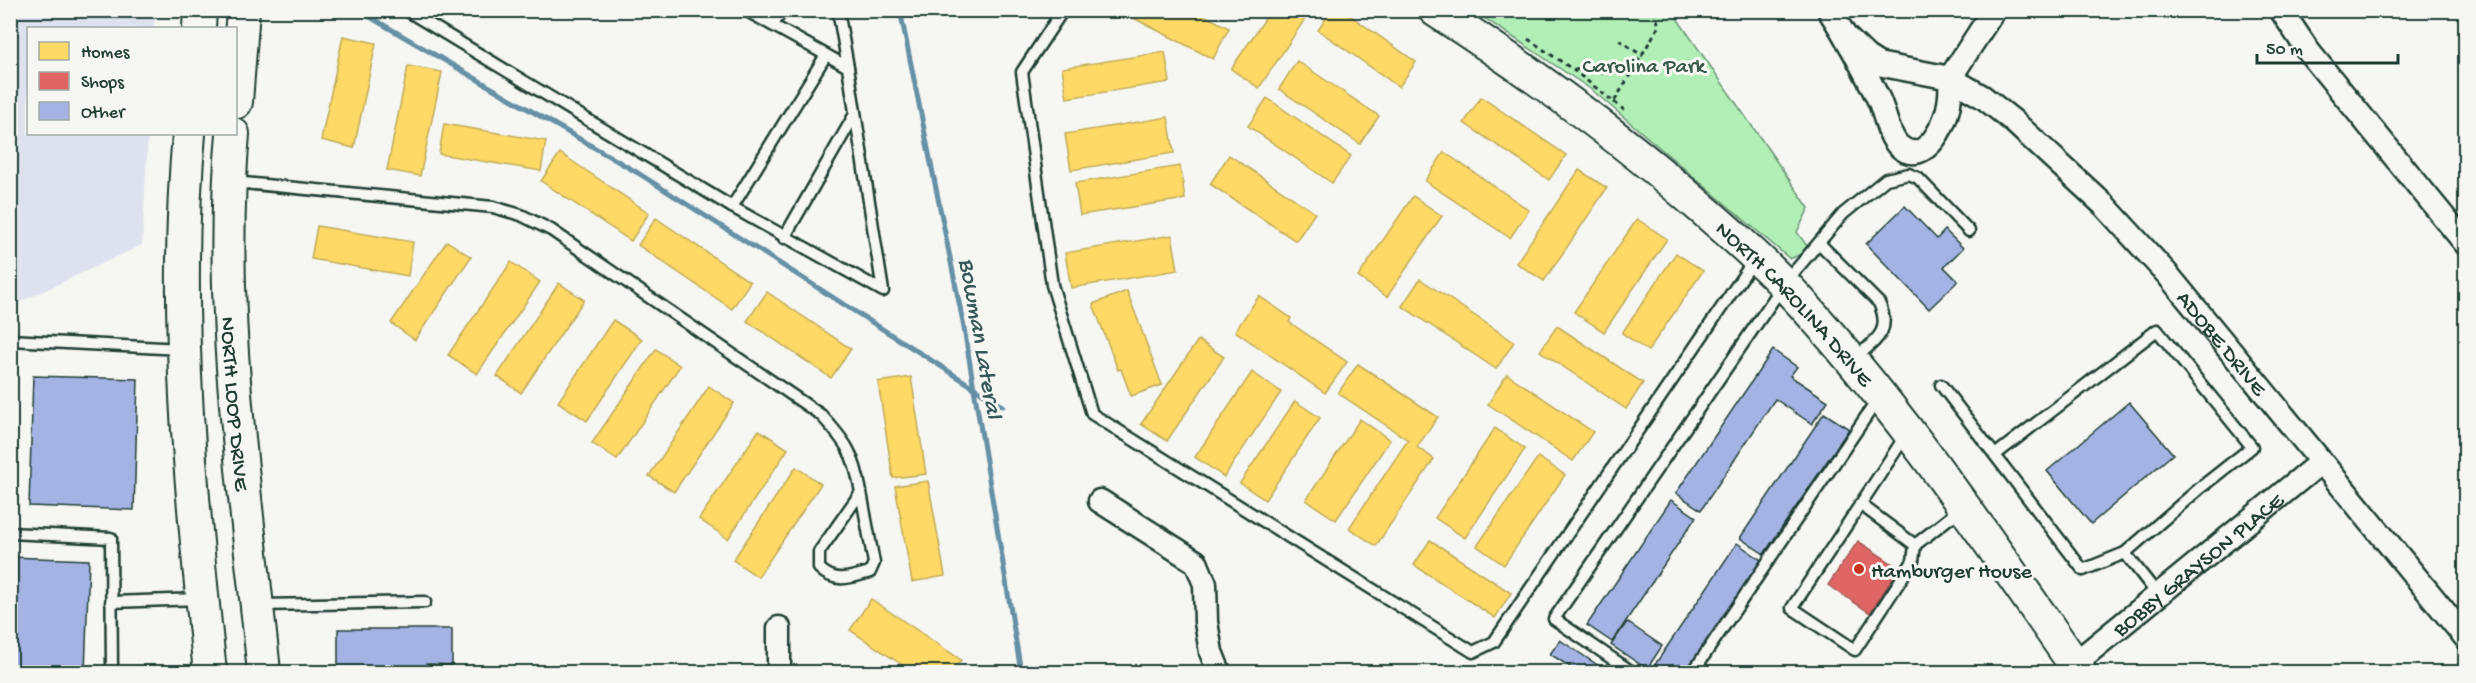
<svg xmlns="http://www.w3.org/2000/svg" width="2476" height="683" viewBox="0 0 2476 683" font-family="'Gochi Hand',sans-serif">
<style>
.built{fill:#dde2ee}
.green{fill:#b1efb6;stroke:#689675;stroke-width:1.5}
.homes{fill:#ffd966;stroke:#bcaa57;stroke-width:1.5}
.shops{fill:#e06666;stroke:#a65a57;stroke-width:1.5}
.lines{fill:none;stroke-linecap:round;stroke-linejoin:round}
.stream{stroke:#6590a5;stroke-width:5}
.building{fill:#a4b3e3;stroke:#1f3d34;stroke-width:1.5}
.lane-casing{stroke:#1f3d34;stroke-width:15}
.street-casing{stroke:#1f3d34;stroke-width:27}
.secondary-casing{stroke:#1f3d34;stroke-width:36}
.path{stroke:#1f3d34;stroke-width:3;stroke-dasharray:4.5 4.5;stroke-linecap:butt}
.lane{stroke:#f6f6f2;stroke-width:10}
.street{stroke:#f6f6f2;stroke-width:22}
.secondary{stroke:#f6f6f2;stroke-width:32}
.poi-dot{fill:#c8321e;stroke:#f6f6f2;stroke-width:2}
.labels{text-anchor:middle;stroke-width:6;stroke-linejoin:round;paint-order:stroke}
.park-label{font-size:22px;fill:#355848;stroke:#f6f6f2}
.street-label{font-size:22px;fill:#1f3d34;stroke:#f6f6f2}
.poi-label{font-size:22px;fill:#1f3d34;stroke:#f6f6f2;text-anchor:start}
.water-label{font-size:24px;font-style:italic;fill:#36595a;stroke:#f6f6f2}
</style>
<rect width="100%" height="100%" fill="#f6f6f2"/>
<filter id="ink" filterUnits="userSpaceOnUse"><feTurbulence type="fractalNoise" baseFrequency=".0167" numOctaves="2"/><feDisplacementMap in="SourceGraphic" scale="12" xChannelSelector="R" yChannelSelector="G"/><feConvolveMatrix kernelMatrix="1 2 1 2 8 2 1 2 1" color-interpolation-filters="sRGB"/></filter>
<g filter="url(#ink)">
<path class="built" d="M10,11H155L154,28H28V134H148L142,245L11,306Z"/>
<path class="green" d="M1474,11H1672L1809,208L1797,232L1807,246L1801,254L1790,259L1592,90Z"/>
<g class="homes">
<path d="M1118,10H1194L1229,28L1213,59Z"/>
<path d="M1271,10H1311L1259,88L1231,69Z"/>
<path d="M1332,10H1342L1416,62L1399,87L1318,30Z"/>
<path d="M343,36L376,43L354,148L321,140Z"/>
<path d="M1165,52L1170,82L1067,98L1062,68Z"/>
<path d="M1297,61L1379,116L1360,144L1279,89Z"/>
<path d="M408,66L442,72L420,176L387,170Z"/>
<path d="M1481,97L1566,155L1549,180L1464,123Z"/>
<path d="M1267,98L1351,156L1332,183L1248,126Z"/>
<path d="M1168,117L1174,153L1071,170L1065,134Z"/>
<path d="M444,124L546,141L541,171L439,154Z"/>
<path d="M1444,152L1529,210L1510,238L1425,181Z"/>
<path d="M560,153L649,213L631,241L541,181Z"/>
<path d="M1229,155L1315,213L1296,241L1210,184Z"/>
<path d="M1180,166L1185,199L1080,215L1075,183Z"/>
<path d="M1579,170L1607,188L1544,281L1516,263Z"/>
<path d="M1413,196L1442,216L1387,297L1358,277Z"/>
<path d="M656,218L750,282L732,309L638,245Z"/>
<path d="M1637,219L1667,239L1604,332L1574,312Z"/>
<path d="M317,226L413,242L408,276L311,259Z"/>
<path d="M1172,235L1178,270L1071,288L1065,253Z"/>
<path d="M447,241L471,257L415,340L391,323Z"/>
<path d="M1676,253L1703,271L1648,351L1622,333Z"/>
<path d="M511,262L540,282L477,374L448,355Z"/>
<path d="M1420,279L1514,342L1496,369L1402,306Z"/>
<path d="M559,283L584,300L521,393L497,376Z"/>
<path d="M1127,291L1162,385L1131,396L1121,369L1118,370L1093,304Z"/>
<path d="M767,292L851,349L831,378L747,321Z"/>
<path d="M1259,296L1291,318L1289,322L1347,362L1325,393L1235,331Z"/>
<path d="M613,320L642,339L587,421L558,402Z"/>
<path d="M1557,326L1643,383L1626,409L1540,351Z"/>
<path d="M1198,340L1224,357L1167,441L1141,424Z"/>
<path d="M656,349L680,366L617,460L592,443Z"/>
<path d="M1358,364L1438,417L1417,447L1434,459L1376,546L1349,528L1408,440L1338,393Z"/>
<path d="M1252,372L1281,392L1224,477L1195,457Z"/>
<path d="M1507,374L1593,432L1573,461L1488,404Z"/>
<path d="M911,377L926,474L893,478L878,382Z"/>
<path d="M709,386L734,403L674,492L649,476Z"/>
<path d="M1295,401L1320,418L1265,500L1240,483Z"/>
<path d="M1360,419L1390,440L1336,520L1306,500Z"/>
<path d="M1495,428L1525,449L1465,538L1435,518Z"/>
<path d="M759,430L788,449L728,539L699,519Z"/>
<path d="M1538,457L1565,475L1504,565L1477,546Z"/>
<path d="M796,467L821,484L758,577L733,560Z"/>
<path d="M928,481L945,576L912,582L895,486Z"/>
<path d="M1430,540L1511,593L1495,618L1414,565Z"/>
<path d="M871,599L961,660L953,672H913L850,630Z"/>
</g>
<path class="shops" d="M1858,541L1899,568L1870,613L1828,585Z"/>
<g class="lines">
<g class="stream">
<path d="M358,10L638,173L1003,406"/>
<path d="M900,10L963,322L1021,672"/>
</g>
</g>
<g class="building">
<path d="M1905,206L1937,239L1945,230L1963,248L1944,267L1958,281L1929,309L1866,244Z"/>
<path d="M1773,350L1797,367L1790,376L1828,401L1812,424L1775,399L1701,510L1676,493Z"/>
<path d="M33,376L138,379L134,510L29,506Z"/>
<path d="M2129,402L2173,454L2091,524L2047,471Z"/>
<path d="M1824,413L1849,429L1764,554L1740,538Z"/>
<path d="M1671,500L1696,517L1612,642L1587,625Z"/>
<path d="M1737,543L1761,560L1686,672H1657L1652,669Z"/>
<path d="M10,557L89,560L85,672H10Z"/>
<path d="M1627,622L1662,646L1647,669L1611,645Z"/>
<path d="M338,629H452V665L426,664V672H338Z"/>
<path d="M1560,640L1608,672H1578L1550,654Z"/>
</g>
<g class="lines">
<g class="lane-casing">
<g id="lane">
<path d="M406,10L732,207"/>
<path d="M745,10L848,67L838,10"/>
<path d="M1063,10L1022,72L1052,285L1092,414L1473,652L1494,642L1754,260"/>
<path d="M772,25L783,10"/>
<path d="M826,55L732,207L883,291L848,67"/>
<path d="M233,182L493,207L521,215L551,230L821,415C847,443 854,454 861,492L819,552V568C835,584 850,578 870,572L874,563L861,492"/>
<path d="M784,238L855,114"/>
<path d="M1819,243L1879,303C1893,333 1874,341 1853,360"/>
<path d="M10,340L181,349"/>
<path d="M1941,385L2083,570L2125,553"/>
<path d="M1995,455L2157,330L2252,447L2200,488L2125,553L2158,595"/>
<path d="M1860,504L1915,545L1913,561L1855,650L1792,608C1830,550 1869,492 1907,433"/>
<path d="M10,533L111,538L112,672"/>
<path d="M1915,545L1962,508"/>
<path d="M111,602L201,599"/>
<path d="M261,605L425,602"/>
<path d="M1632,672L1554,619L1784,284L1843,214L1886,179L1909,174L1918,178L1969,231"/>
<path d="M1693,672L1878,399"/>
</g>
</g>
<g class="street-casing">
<g id="street">
<path d="M1829,10C1848,39 1864,69 1879,100C1885,113 1888,136 1899,146C1912,158 1925,151 1934,139C1947,121 1952,101 1950,78"/>
<path d="M2281,10L2309,52L2466,244"/>
<path id="s1" d="M1847,38L1867,57L1878,64L1950,78L1983,97L2012,120L2104,205L2168,275L2466,638"/>
<path d="M1950,78L1994,10"/>
<path d="M1100,501L1196,562L1205,584L1206,622L1211,652L1219,672"/>
<path d="M779,628V672"/>
<path id="s2" d="M2074,664L2321,462"/>
</g>
</g>
<g class="secondary-casing">
<g id="secondary">
<path id="s3" d="M1435,10C1528,70 1616,133 1699,206C1728,231 1758,257 1785,285C1897,404 1987,539 2080,672"/>
<path d="M199,28L200,10"/>
<path d="M236,102L243,10"/>
<path d="M189,134C173,312 191,495 210,672"/>
<path id="s4" d="M233,134C217,314 246,494 264,672"/>
</g>
</g>
<g class="path">
<path d="M1528,39L1572,69L1614,102L1659,26L1654,10"/>
<path d="M1619,40L1643,56"/>
<path d="M1574,69L1630,75"/>
<path d="M1614,102L1624,110"/>
</g>
<use href="#lane" class="lane"/>
<use href="#street" class="street"/>
<use href="#secondary" class="secondary"/>
</g>
</g>
<circle class="poi-dot" cx="1859" cy="569" r="6"/>
<g class="labels">
<g class="park-label">
<text x="1644" y="72">Carolina Park</text>
</g>
<g class="street-label">
<text dy="8" stroke="none"><textPath href="#s3" startOffset="466">NORTH CAROLINA DRIVE</textPath></text>
<text dy="8" stroke="none"><textPath href="#s1" startOffset="496">ADOBE DRIVE</textPath></text>
<text dy="8" stroke="none"><textPath href="#s4" startOffset="270">NORTH LOOP DRIVE</textPath></text>
<text dy="8" stroke="none"><textPath href="#s2" startOffset="159">BOBBY GRAYSON PLACE</textPath></text>
</g>
<g class="poi-label">
<text x="1871" y="577">Hamburger House</text>
</g>
<g class="water-label">
<text transform="translate(982 338) rotate(80)" y="8">Bowman Lateral</text>
</g>
</g>
<rect width="2476" height="683" fill="none" stroke="#f6f6f2" stroke-width="36"/>
<rect x="18" y="18" width="2440" height="647" fill="none" stroke="#1f3d34" stroke-width="2" filter="url(#ink)"/>
<rect x="27" y="27" width="210" height="108" fill="#f6f6f2" stroke="#a0aca6" stroke-width="1.5"/>
<rect x="39" y="42" width="30" height="18" fill="#ffd966" stroke="#a0aca6" stroke-width="1.5"/>
<text x="81" y="57" font-size="18" fill="#1f3d34">Homes</text>
<rect x="39" y="72" width="30" height="18" fill="#e06666" stroke="#a0aca6" stroke-width="1.5"/>
<text x="81" y="87" font-size="18" fill="#1f3d34">Shops</text>
<rect x="39" y="102" width="30" height="18" fill="#a4b3e3" stroke="#a0aca6" stroke-width="1.5"/>
<text x="81" y="117" font-size="18" fill="#1f3d34">Other</text>
<path d="M2257 54v9h141v-9" fill="none" stroke="#1f3d34" stroke-width="3"/>
<text x="2266" y="54" font-size="18" fill="#1f3d34" stroke="#f6f6f2" stroke-width="4.5" paint-order="stroke">50 m</text>
</svg>
